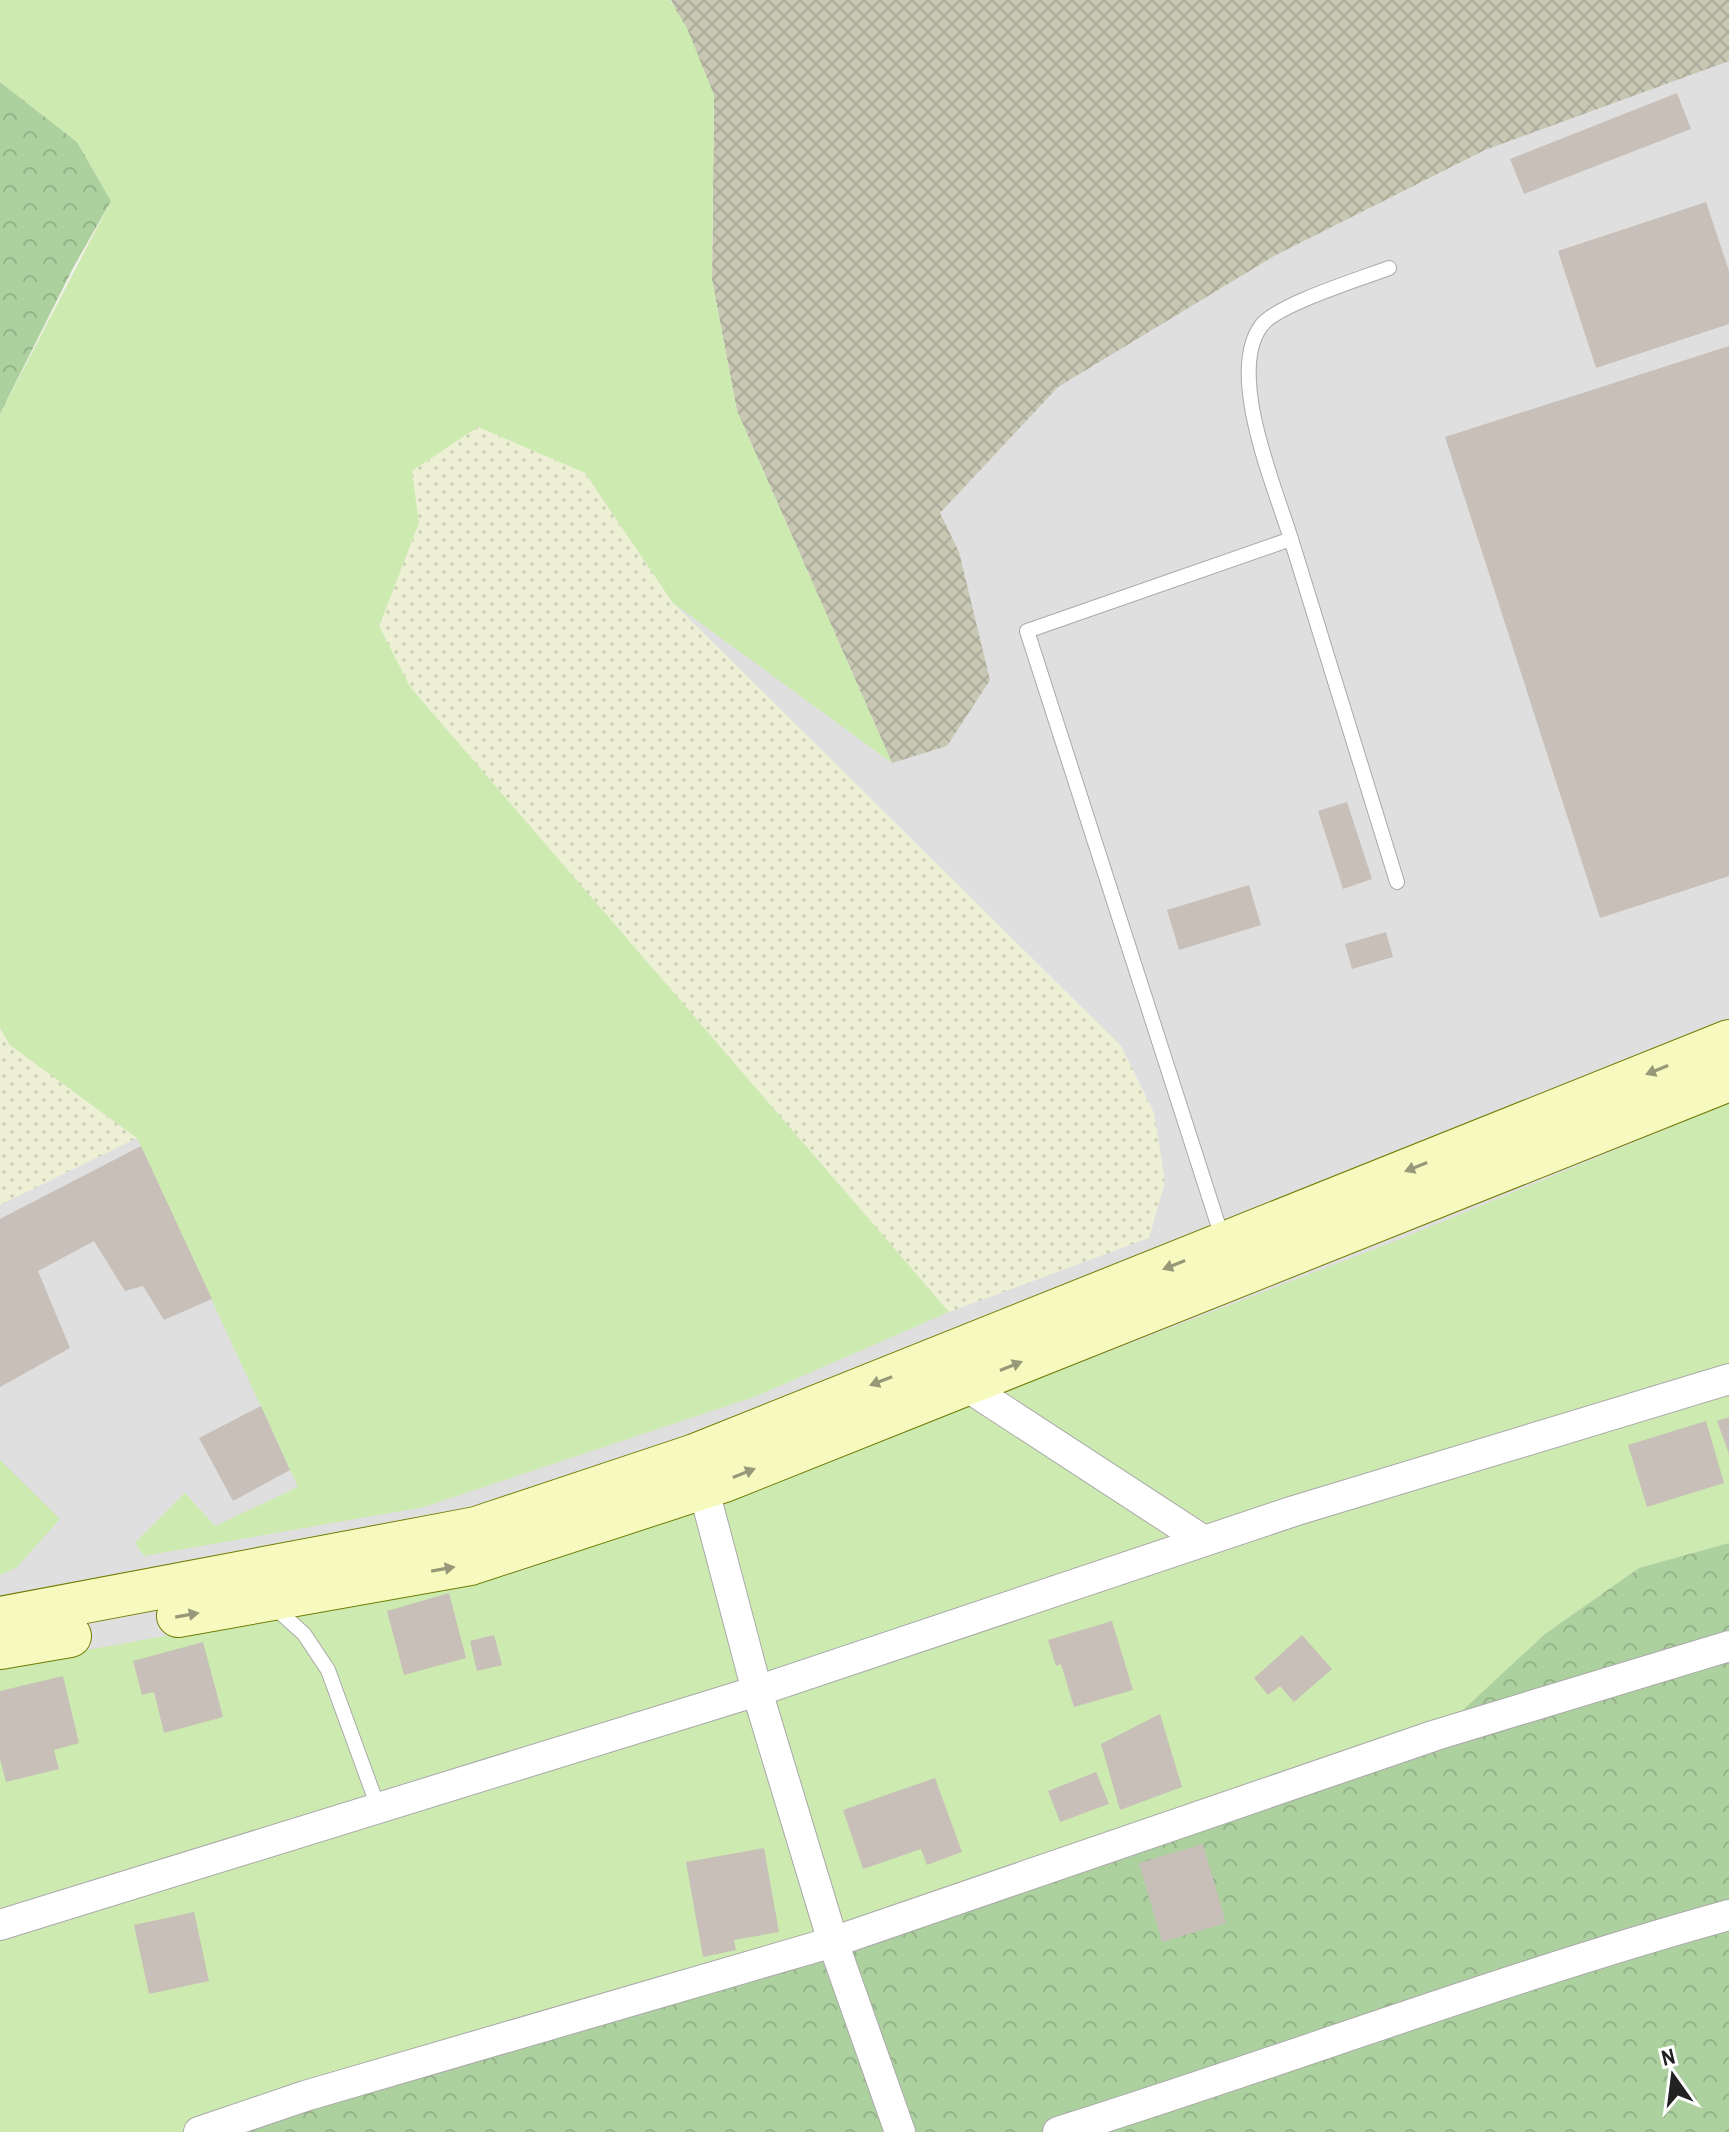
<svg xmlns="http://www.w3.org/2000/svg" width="1729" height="2132" viewBox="0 0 1729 2132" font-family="'Archivo Narrow',sans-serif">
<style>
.residential{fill:#e0dfdf}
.construction{fill:url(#construction-cross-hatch)}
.farmland{fill:url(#farmland-dots)}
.grass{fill:#cdebb0}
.forest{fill:url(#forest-crowns)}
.building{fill:#c7bfb8}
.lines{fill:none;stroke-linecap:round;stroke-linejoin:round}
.lane-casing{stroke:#a9a9a9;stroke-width:16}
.street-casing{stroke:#a9a9a9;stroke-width:32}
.secondary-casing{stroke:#707d05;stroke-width:44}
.lane{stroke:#fff;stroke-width:14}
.street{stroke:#fff;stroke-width:30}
.secondary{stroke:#f7fabf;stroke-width:42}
.oneway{fill:#979978}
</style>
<defs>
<pattern id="construction-cross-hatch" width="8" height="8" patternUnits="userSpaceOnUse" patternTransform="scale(2)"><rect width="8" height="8" fill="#c7c7b4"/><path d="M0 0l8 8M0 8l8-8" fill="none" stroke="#abab9a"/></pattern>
<pattern id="farmland-dots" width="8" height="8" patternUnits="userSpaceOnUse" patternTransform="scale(2)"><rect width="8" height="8" fill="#eef0d5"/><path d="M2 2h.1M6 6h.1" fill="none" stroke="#ccceb7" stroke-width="1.8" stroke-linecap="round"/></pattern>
<pattern id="forest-crowns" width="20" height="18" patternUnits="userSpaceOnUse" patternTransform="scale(2)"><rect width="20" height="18" fill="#add19e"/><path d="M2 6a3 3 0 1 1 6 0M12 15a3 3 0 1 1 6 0" fill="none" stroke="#95b388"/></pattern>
</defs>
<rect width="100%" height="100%" fill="#f2efe9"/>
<path class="residential" d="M1729,0V2132H0V710L737,411Z"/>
<path class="construction" d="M671,0H1729V61L1485,150L1274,256L1058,387L940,513L959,552L990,680L947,746L892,763L737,411L712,280L714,95Z"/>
<g class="farmland">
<path d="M478,427L585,473L673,603L1121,1046L1154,1113L1165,1182L1149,1238L949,1312L410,687L379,626L419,523L412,471Z"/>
<path d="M0,1028L10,1045L137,1138L0,1205Z"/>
</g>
<g class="grass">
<path d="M0,0H670L687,28L714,95L712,280L737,411L892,763L673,603L585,473L478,427L412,471L419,523L379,626L410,687L949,1312L757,1396L424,1507L144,1556L135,1543L185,1493L215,1526L298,1487L137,1138L10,1045L0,1028V414L111,201L77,142L0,82Z"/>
<path d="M1729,1103V1543L1639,1568L1545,1634L1436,1735L199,2132H0V1666L521,1571L852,1451L1403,1238Z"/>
<path d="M0,1460L60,1519L16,1568L0,1575Z"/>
</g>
<g class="forest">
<path d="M0,82L77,142L111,201L73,268L0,414Z"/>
<path d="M1729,1543V2132H200L1436,1735L1545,1634L1639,1568Z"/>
</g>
<g class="building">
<path d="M1677,93L1691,129L1524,194L1510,159Z"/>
<path d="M1706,202L1729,271V324L1596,368L1558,251Z"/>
<path d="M1729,346V876L1600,918L1445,437Z"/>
<path d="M1347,802L1372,879L1343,889L1318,811Z"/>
<path d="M1249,885L1261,925L1179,950L1167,910Z"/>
<path d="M1386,932L1393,957L1352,969L1345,944Z"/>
<path d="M141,1146L212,1299L164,1320L143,1286L125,1291L94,1241L38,1271L70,1348L0,1387V1219Z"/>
<path d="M261,1406L290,1470L233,1501L199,1438Z"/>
<path d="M1729,1417V1454L1717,1421Z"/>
<path d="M1706,1421L1724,1483L1647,1507L1628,1445Z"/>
<path d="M449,1593L466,1658L404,1675L387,1611Z"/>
<path d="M1112,1621L1133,1690L1074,1707L1061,1664L1056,1666L1048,1640Z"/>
<path d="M494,1635L502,1665L477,1671L470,1641Z"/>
<path d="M1302,1635L1332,1669L1294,1702L1280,1686L1268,1695L1254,1678Z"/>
<path d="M203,1642L223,1717L164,1733L154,1692L142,1695L133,1661Z"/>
<path d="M63,1676L79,1743L54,1750L59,1769L6,1782L0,1759V1691Z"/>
<path d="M1160,1714L1182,1787L1120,1810L1101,1744Z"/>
<path d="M1096,1772L1109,1804L1060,1822L1048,1791Z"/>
<path d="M935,1778L962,1852L927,1865L921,1849L863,1869L843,1810Z"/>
<path d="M1203,1844L1226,1923L1162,1942L1139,1863Z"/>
<path d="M764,1848L779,1932L734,1940L736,1950L703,1957L686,1862Z"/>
<path d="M194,1912L209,1981L149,1994L134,1925Z"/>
</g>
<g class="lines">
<g class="lane-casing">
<g id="lane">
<path d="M1291,539L1397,882"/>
<path d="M1223,1240L1027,631L1291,539C1275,487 1226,374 1261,326C1275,305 1363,278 1389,268"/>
<path d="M272,1605L304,1634L328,1670L378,1807"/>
</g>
</g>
<g class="street-casing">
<g id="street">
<path d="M954,1378L1204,1541"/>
<path d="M698,1468L757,1691L833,1942L900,2132"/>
<path d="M0,1925L757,1691L1294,1511L1729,1379"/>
<path d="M199,2132L305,2096L833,1942L1436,1735L1729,1646"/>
<path d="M1058,2132C1282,2062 1502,1978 1729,1915"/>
</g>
</g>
<g class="secondary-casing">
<g id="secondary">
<path d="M178,1616L470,1564L724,1481L1729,1080"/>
<path d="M0,1618L476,1528L695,1455L1729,1041"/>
<path d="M0,1648L70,1636"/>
</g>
</g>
<use href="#lane" class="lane"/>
<use href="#street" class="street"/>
<use href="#secondary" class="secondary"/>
</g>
<defs><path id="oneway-solid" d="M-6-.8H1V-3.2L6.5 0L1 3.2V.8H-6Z" transform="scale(2)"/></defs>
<g class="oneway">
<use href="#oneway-solid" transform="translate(1657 1070) rotate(158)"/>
<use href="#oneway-solid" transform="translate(1416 1167) rotate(158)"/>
<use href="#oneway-solid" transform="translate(1174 1265) rotate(158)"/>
<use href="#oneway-solid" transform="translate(1011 1366) rotate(-22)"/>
<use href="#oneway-solid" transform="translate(881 1381) rotate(159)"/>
<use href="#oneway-solid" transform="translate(744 1473) rotate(-22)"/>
<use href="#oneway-solid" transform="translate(443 1569) rotate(-10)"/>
<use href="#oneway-solid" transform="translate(187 1615) rotate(-10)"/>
</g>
<g transform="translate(1673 2076) rotate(346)" stroke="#ffffff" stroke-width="6" paint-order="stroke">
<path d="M0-6L14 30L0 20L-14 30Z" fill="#222222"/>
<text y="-12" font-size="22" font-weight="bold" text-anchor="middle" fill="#222222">N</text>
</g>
</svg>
